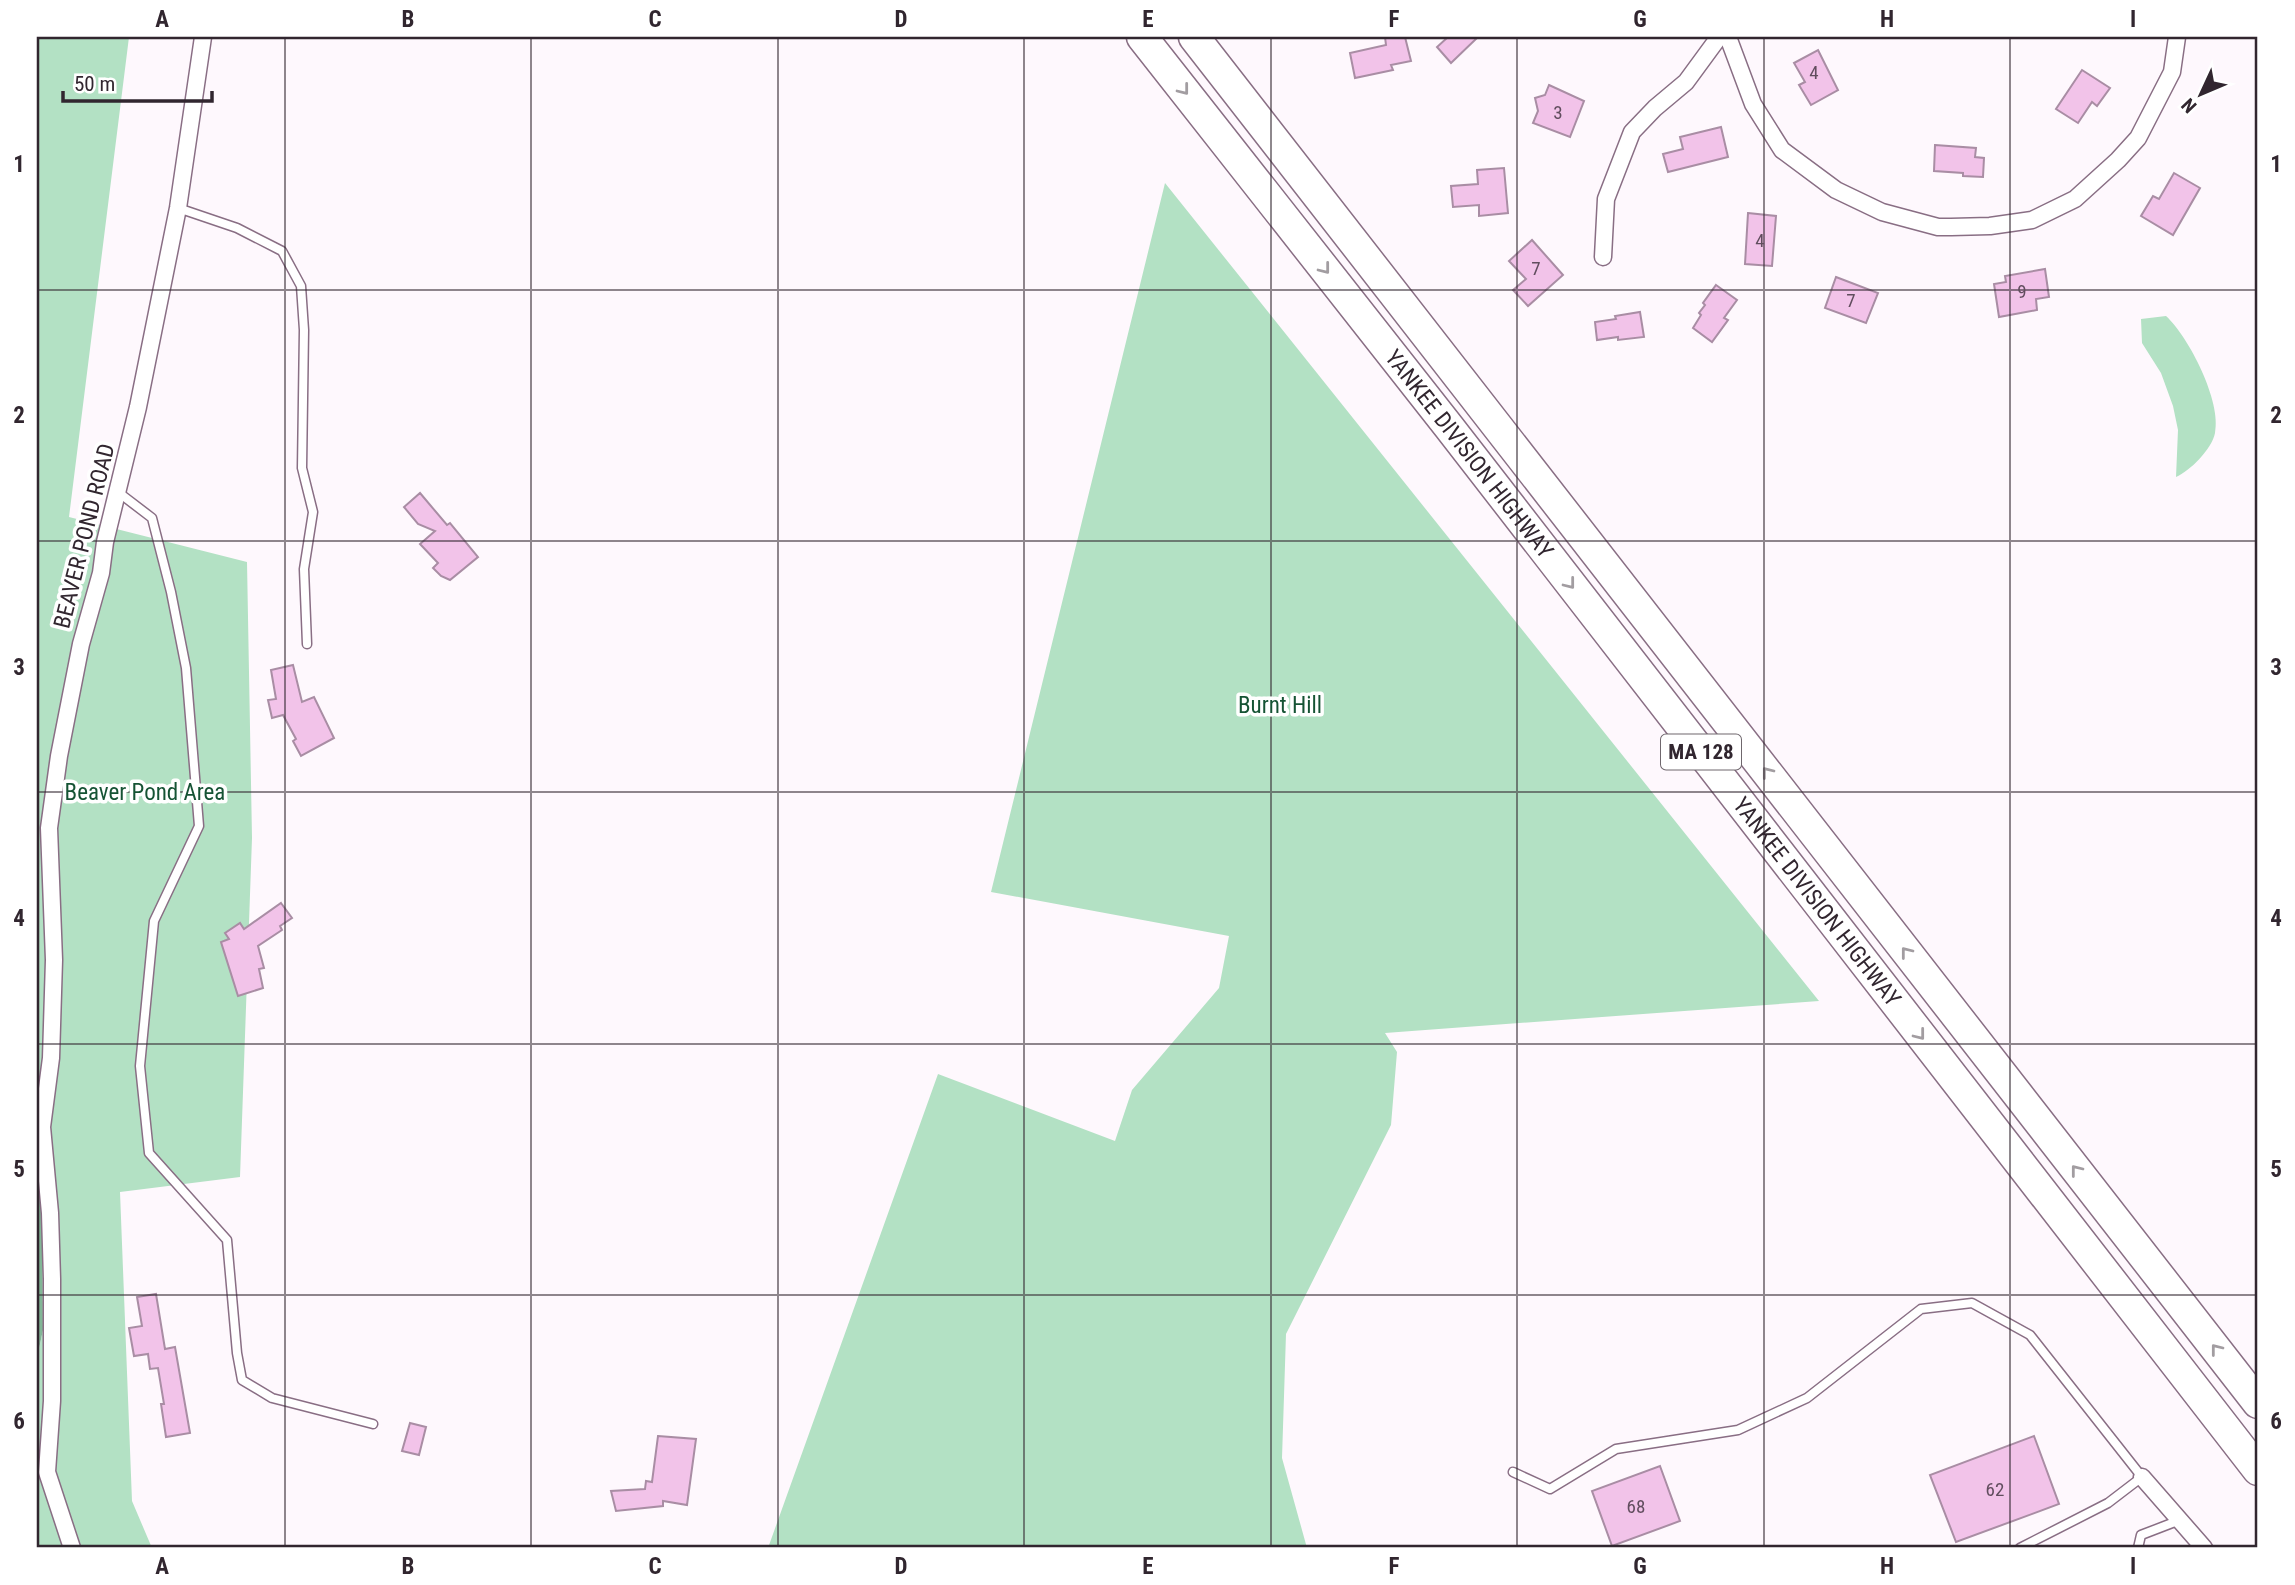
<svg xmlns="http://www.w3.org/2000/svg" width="2295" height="1585" viewBox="0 0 2295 1585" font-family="'Roboto Condensed',sans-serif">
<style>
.green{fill:#b3e1c4}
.water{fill:#82b696}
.building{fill:#f2c3e9;stroke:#a98da4;stroke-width:2}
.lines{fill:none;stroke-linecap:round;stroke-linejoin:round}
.lane-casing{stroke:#896e84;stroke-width:11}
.street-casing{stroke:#896e84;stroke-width:19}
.highway-casing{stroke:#896e84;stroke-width:33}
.lane{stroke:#fff;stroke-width:8}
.street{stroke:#fff;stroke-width:16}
.highway{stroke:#fff;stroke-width:30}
.oneway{stroke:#a29da1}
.grid{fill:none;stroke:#31262f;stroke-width:2;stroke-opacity:0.55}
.labels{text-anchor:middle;stroke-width:7;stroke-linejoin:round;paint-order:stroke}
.number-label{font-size:19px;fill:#614d5e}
.shield{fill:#fff;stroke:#6f676d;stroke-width:2}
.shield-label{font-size:21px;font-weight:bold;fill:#31262f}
.street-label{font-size:23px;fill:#31262f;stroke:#fff}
.park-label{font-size:23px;fill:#155334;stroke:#fff}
.neatline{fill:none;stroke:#31262f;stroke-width:2.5}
.grid-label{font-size:23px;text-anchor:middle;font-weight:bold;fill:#31262f}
</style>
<rect width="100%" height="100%" fill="#fef8fd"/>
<g class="green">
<path d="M37,37H129L69,517L247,562L252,838L240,1177L120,1192L132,1501L152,1548H37V1358L43,1330L42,1202L37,1183Z"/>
<path d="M1165,183L1819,1001L1385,1033L1397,1052L1391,1125L1286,1334L1282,1458L1307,1548H768L938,1074L1115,1141L1132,1090L1219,988L1229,936L991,892Z"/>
<path d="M2166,316C2189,337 2222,402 2215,433C2212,449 2190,471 2176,477L2178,430L2173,406L2161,373L2142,343L2141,319Z"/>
</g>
<path class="water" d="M37,1183L42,1202L43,1330L37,1358Z"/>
<g class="building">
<path d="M1385,37H1405L1411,61L1391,65L1393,70L1355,78L1350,53L1386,45Z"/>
<path d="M1448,37H1478L1451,63L1437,47Z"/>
<path d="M1818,50L1838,90L1811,105L1799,85L1805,82L1794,63Z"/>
<path d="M2082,70L2110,88L2097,106L2092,102L2078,123L2056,109Z"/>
<path d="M1549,85L1584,101L1570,137L1533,123L1538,111L1535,98L1545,95Z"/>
<path d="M1721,127L1728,157L1668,172L1663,154L1683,149L1680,137Z"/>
<path d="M1935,145L1976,148L1975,157L1984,158L1983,177L1963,176V173L1934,171Z"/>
<path d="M1504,168L1508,213L1479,216V205L1453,207L1451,186L1478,184L1477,170Z"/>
<path d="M2174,173L2200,188L2173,235L2141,216L2153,196L2159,199Z"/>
<path d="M1748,213L1776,216L1772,266L1745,264Z"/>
<path d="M1532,240L1563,275L1528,306L1513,290L1526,279L1509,261Z"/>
<path d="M2045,269L2049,297L2036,299L2037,310L1999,317L1994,284L2006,282L2005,276Z"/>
<path d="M1836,277L1878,293L1866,323L1825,308Z"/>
<path d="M1716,285L1737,300L1724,318L1728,320L1712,342L1693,328L1701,315L1699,313L1705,305L1703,303Z"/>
<path d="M1640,312L1644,337L1618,340V337L1597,340L1595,322L1616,319L1615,316Z"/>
<path d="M420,493L447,525L450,523L478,557L450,580L441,576L433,568L438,563L420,544L435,531L418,524L404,507Z"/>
<path d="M293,665L302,702L314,697L334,738L301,756L293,741L296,739L283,715L272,718L268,700L276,699L271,670Z"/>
<path d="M281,903L292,918L280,926L282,930L258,946L264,968L259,969L263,988L238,996L221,942L229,939L225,933L240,923L244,929Z"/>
<path d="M156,1294L165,1349L175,1347L190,1433L166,1437L161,1404H164L158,1368L150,1369L148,1354L134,1356L129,1328L142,1326L137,1297Z"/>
<path d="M410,1423L426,1427L419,1455L402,1451Z"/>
<path d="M658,1436L696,1439L687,1505L663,1501V1506L616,1511L611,1491L645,1489L646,1481L652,1482Z"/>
<path d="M2034,1436L2059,1504L1956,1542L1930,1475Z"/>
<path d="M1660,1466L1680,1521L1612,1546L1592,1491Z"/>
</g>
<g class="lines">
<g class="lane-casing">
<g id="lane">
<path d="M178,208L237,228L282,251L301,286L304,330L302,468L313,512L304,569L307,644"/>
<path d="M118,492L152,518L171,592L186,668L199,826L154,921L140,1066L149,1153L227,1240L237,1353L242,1380L272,1398L373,1424"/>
<path d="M1513,1472L1550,1489L1616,1449L1738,1430L1807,1398L1921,1309L1972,1303L2030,1335L2142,1477L2108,1503L2020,1548"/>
<path d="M2138,1548L2141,1535L2180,1520"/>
</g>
</g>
<g class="street-casing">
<g id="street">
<path d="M1728,37L1753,104L1782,150L1836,190L1882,212L1938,227H1951L1990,226L2032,220L2075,199L2118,160L2138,138L2172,72L2177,37"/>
<path d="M1603,257L1606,199L1632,132L1655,108L1686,82L1719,37"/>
<path d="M2142,1477L2204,1548"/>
<path d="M72,1548L47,1472L52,1401V1279L50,1213L42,1127L51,1058L54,960L49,828L59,756L81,644L101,573L105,542L138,407L178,208L203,37"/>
</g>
</g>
<g class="highway-casing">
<g id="highway">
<path id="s1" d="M1142,37L1449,427L2258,1470"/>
<path d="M1194,37L2258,1403"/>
</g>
</g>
<use href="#lane" class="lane"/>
<use href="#street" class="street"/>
<use href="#highway" class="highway"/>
</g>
<defs><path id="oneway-chevron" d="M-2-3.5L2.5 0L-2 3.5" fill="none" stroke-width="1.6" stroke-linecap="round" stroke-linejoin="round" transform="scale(1.75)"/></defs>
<g class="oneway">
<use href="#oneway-chevron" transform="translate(1184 90) rotate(52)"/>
<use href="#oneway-chevron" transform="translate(1325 269) rotate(52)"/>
<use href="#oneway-chevron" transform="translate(1570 584) rotate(52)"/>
<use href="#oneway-chevron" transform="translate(1767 772) rotate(-128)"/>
<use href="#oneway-chevron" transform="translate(1906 952) rotate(-128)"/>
<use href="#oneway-chevron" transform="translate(1920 1035) rotate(52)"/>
<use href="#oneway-chevron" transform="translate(2076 1170) rotate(-128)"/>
<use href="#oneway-chevron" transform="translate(2216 1349) rotate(-128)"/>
</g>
<path class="grid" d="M285,37V1548M531,37V1548M778,37V1548M1024,37V1548M1271,37V1548M1517,37V1548M1764,37V1548M2010,37V1548M37,290H2258M37,541H2258M37,792H2258M37,1044H2258M37,1295H2258"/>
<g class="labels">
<g class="number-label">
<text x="1814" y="79">4</text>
<text x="1558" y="119">3</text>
<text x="1760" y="247">4</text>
<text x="1536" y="275">7</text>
<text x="2022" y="298">9</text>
<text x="1851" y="307">7</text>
<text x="1995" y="1496">62</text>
<text x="1636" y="1513">68</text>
</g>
<rect class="shield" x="1661" y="734.5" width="80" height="35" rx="5"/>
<g class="shield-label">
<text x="1701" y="759">MA 128</text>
</g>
<g class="street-label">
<text dy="8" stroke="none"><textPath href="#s1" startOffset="530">YANKEE DIVISION HIGHWAY</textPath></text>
<text transform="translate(84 536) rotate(-76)" y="8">BEAVER POND ROAD</text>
<text dy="8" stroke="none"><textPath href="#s1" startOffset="1097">YANKEE DIVISION HIGHWAY</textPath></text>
</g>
<g class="park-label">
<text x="1280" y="713">Burnt Hill</text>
<text x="145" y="800">Beaver Pond Area</text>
</g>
</g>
<rect width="2295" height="1585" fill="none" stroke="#ffffff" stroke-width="77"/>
<g transform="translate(2201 94) rotate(226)" stroke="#ffffff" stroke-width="5" paint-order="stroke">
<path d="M0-5L12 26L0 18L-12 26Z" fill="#31262f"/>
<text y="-10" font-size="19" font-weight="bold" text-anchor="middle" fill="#31262f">N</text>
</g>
<path d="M63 91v10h149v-10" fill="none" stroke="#31262f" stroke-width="3.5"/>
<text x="74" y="91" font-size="21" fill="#31262f" stroke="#ffffff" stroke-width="5" paint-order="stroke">50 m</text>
<rect x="38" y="38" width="2218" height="1508" class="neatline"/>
<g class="grid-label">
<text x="162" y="27">A</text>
<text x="408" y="27">B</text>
<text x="655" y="27">C</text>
<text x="901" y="27">D</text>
<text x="1148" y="27">E</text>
<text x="1394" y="27">F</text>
<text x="1640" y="27">G</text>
<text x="1887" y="27">H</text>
<text x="2133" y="27">I</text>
<text x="19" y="172">1</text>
<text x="2276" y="172">1</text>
<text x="19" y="423">2</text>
<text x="2276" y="423">2</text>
<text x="19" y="675">3</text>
<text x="2276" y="675">3</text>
<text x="19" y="926">4</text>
<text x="2276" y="926">4</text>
<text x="19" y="1177">5</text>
<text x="2276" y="1177">5</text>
<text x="19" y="1429">6</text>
<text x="2276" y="1429">6</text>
<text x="162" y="1574">A</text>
<text x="408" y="1574">B</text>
<text x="655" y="1574">C</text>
<text x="901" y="1574">D</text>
<text x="1148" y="1574">E</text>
<text x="1394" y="1574">F</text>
<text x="1640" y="1574">G</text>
<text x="1887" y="1574">H</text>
<text x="2133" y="1574">I</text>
</g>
</svg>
